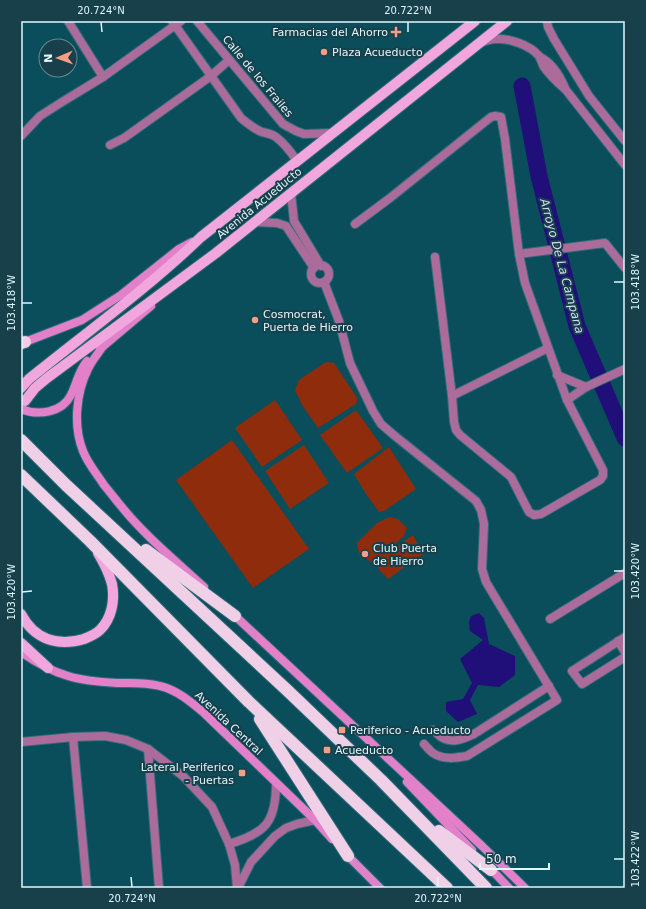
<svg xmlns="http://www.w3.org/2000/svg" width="646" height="909" viewBox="0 0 646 909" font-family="'DejaVu Sans',sans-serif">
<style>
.green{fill:#8e2c0c}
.water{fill:#200f79}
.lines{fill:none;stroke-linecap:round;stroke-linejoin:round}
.river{stroke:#200f79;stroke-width:17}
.street-casing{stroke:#316b78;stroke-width:10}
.secondary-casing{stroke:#316b78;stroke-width:10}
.primary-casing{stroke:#316b78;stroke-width:12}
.highway-casing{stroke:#316b78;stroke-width:14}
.street{stroke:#ab6c9b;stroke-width:8}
.secondary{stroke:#e280ca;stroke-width:8}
.primary{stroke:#f2a6de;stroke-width:10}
.highway{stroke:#efd0e6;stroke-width:12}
.ticks{fill:none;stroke:#e1f6fd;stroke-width:1.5}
.poi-dot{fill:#f49e86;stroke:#17404b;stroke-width:1.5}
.labels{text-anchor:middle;stroke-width:4;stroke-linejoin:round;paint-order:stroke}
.poi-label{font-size:11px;fill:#e1f6fd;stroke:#17404b;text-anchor:start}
.street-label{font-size:11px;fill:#e1f6fd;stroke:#17404b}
.water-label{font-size:12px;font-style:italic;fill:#d4daf6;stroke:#17404b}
.neatline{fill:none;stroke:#e1f6fd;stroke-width:1.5}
.ticks-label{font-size:10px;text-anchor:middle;fill:#e1f6fd}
</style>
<rect width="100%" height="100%" fill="#0a4d5b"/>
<g class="green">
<path d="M326,362L334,363L358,399L356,404L318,428L302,405L295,390L299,380Z"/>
<path d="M275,400L302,440L262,467L235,428Z"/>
<path d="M356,410L383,448L347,473L320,435Z"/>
<path d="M232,440L309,549L253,588L176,480Z"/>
<path d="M304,445L329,483L290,509L265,471Z"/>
<path d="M389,447L416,489L384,511L379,512L366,494L354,474Z"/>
<path d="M389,517L398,519L407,528L404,536L378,559L413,535L423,554L388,579L373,563L368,560L359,553L357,543L377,523Z"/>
</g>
<path class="water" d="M479,613L484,618L489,644L515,656V675L499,687L478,685L470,700L477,714L458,722L446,711V702L463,699L472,683L460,659L483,640L470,631L469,622L471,616Z"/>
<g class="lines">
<path class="river" d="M522,86L539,176L577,326L625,438"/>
<g class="street-casing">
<g id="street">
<path d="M68,21L103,77"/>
<path d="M172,21L241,118C247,123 254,129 262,132C267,133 272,134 276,137C285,144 291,152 297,161"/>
<path d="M197,21L283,124L296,131L304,134L333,133"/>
<path d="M547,21L548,27L554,39L589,96L625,141"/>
<path d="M480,43C485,41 491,39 496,39C509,38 530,45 539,56C541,59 542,64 544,67C550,76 558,83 566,90L625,165"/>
<path d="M540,57C552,63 560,76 565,88"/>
<path d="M21,136L40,116L62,102L103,77L181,21"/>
<path d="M110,145L124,138L211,76L229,60"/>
<path d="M291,193L294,221L321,266"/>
<path d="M255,222L277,223L286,226L314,268"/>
<path d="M355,224L390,198L491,117L495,116L501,117L505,139L519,254L525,283L567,400L603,470V476L600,480L541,514L534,515L529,512L511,477L460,435L456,430L454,422L452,396L435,257"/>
<path d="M519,254L605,243L625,268"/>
<circle cx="320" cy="274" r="9"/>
<path d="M324,282L339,321L350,363L373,411L381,424L395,436L476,501L481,510L484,524L482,569L486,582L557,700L467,756C456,758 443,760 433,753C430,751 427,747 424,744"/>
<path d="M557,375L586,387"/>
<path d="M452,396L548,348"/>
<path d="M567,400L586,387L625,369"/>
<path d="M550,619L625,573"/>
<path d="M625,637L572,671L582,684L625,657"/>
<path d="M618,641L625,652"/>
<path d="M433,730C436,732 438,735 441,737C452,744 463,739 474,734L549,686"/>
<path d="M73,737L87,888"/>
<path d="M21,742L73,737L105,736L126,740L148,749L183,776L212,807L229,844L235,865L237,888"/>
<path d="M148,749L159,888"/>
<path d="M229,844C266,833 276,822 276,783"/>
<path d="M238,888L251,862L275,836L286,828L297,824L315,820"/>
</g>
</g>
<g class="secondary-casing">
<g id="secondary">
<path d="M22,345L25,342L82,320L96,311L121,295L179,249L192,242"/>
<path d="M103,346C98,354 92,360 88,369C76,393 73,426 83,451C88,464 97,474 104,485C110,492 115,499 121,506C145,536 176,561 204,587"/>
<path d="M100,349L151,306"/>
<path d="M21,409C38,416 62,413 71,395C77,383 78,372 87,361"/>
<path d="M233,614L482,846L525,888"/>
<path d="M21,652C35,662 51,671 68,676C84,681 100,682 117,683C131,683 145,682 160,686C177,690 191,702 204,713L315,820L332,839"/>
<path d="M407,782L472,850"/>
<path d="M345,853L380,888"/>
<path d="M489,867L509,888"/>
</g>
</g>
<g class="primary-casing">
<g id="primary">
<path d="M21,388L29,379L39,371C94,327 151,285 201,237L475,21"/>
<path d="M25,401L35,388L47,378L216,253L507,21"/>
<path d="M21,614C34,639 57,647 84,639C89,637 96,634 100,630C112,618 115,600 112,584C109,573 104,563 98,553"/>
<path d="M21,643L48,668"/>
</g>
</g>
<g class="highway-casing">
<g id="highway">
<path d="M21,343L25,342"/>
<path d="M21,440L66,485L288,691L381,780L486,888"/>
<path d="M21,475L90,541L249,702L447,888"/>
<path d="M146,550L235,616"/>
<path d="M260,719L348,856"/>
<path d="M439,831L491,870"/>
</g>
</g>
<use href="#street" class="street"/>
<use href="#secondary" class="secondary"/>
<use href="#primary" class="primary"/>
<use href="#highway" class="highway"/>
</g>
<path class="ticks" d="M101,22L102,32M408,22V32M614,282H624M22,303H32M614,571H624M22,592L32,591M614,859H624M131,877L132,887M438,877V887"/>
<g class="poi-dot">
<path d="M394 26h4v4h4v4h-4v4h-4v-4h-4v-4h4z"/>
<circle cx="324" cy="52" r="4"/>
<circle cx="255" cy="320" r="4"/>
<circle cx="365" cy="554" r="4"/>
<rect x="338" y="726" width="8" height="8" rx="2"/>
<rect x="323" y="746" width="8" height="8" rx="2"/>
<rect x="238" y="769" width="8" height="8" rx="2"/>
</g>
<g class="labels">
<g class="poi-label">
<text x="388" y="36" text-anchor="end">Farmacias del Ahorro</text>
<text x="332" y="56">Plaza Acueducto</text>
<text x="263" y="318">Cosmocrat,<tspan x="263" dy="13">Puerta de Hierro</tspan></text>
<text x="373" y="552">Club Puerta<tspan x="373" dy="13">de Hierro</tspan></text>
<text x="350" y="734">Periferico - Acueducto</text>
<text x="335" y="754">Acueducto</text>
<text x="234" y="771" text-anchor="end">Lateral Periferico<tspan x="234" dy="13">- Puertas</tspan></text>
</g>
<g class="street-label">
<text transform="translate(258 76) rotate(50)" y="4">Calle de los Frailes</text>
<text transform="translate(259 203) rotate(-39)" y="4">Avenida Acueducto</text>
<text transform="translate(229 723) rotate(43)" y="4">Avenida Central</text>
</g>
<g class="water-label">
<text transform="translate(562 266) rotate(75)" y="4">Arroyo De La Campana</text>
</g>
</g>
<rect width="646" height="909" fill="none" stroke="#17404b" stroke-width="44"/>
<g transform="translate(58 58) rotate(268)"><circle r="19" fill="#17404b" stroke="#688992"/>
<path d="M0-3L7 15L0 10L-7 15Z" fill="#f49e86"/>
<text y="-6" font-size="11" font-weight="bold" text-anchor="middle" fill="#e1f6fd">N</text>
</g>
<path d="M480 863v6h69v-6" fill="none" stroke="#e1f6fd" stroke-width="2"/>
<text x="486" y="863" font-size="12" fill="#e1f6fd" stroke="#17404b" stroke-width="3" paint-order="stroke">50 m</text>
<rect x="22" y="22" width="602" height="865" class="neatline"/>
<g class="ticks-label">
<text x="101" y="14">20.724°N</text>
<text x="408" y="14">20.722°N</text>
<text transform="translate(635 282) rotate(-90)" y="4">103.418°W</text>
<text transform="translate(11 303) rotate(-90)" y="4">103.418°W</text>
<text transform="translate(635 571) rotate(-90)" y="4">103.420°W</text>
<text transform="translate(11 592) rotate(-90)" y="4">103.420°W</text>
<text transform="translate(635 859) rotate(-90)" y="4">103.422°W</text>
<text x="132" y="902">20.724°N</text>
<text x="438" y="902">20.722°N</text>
</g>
</svg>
